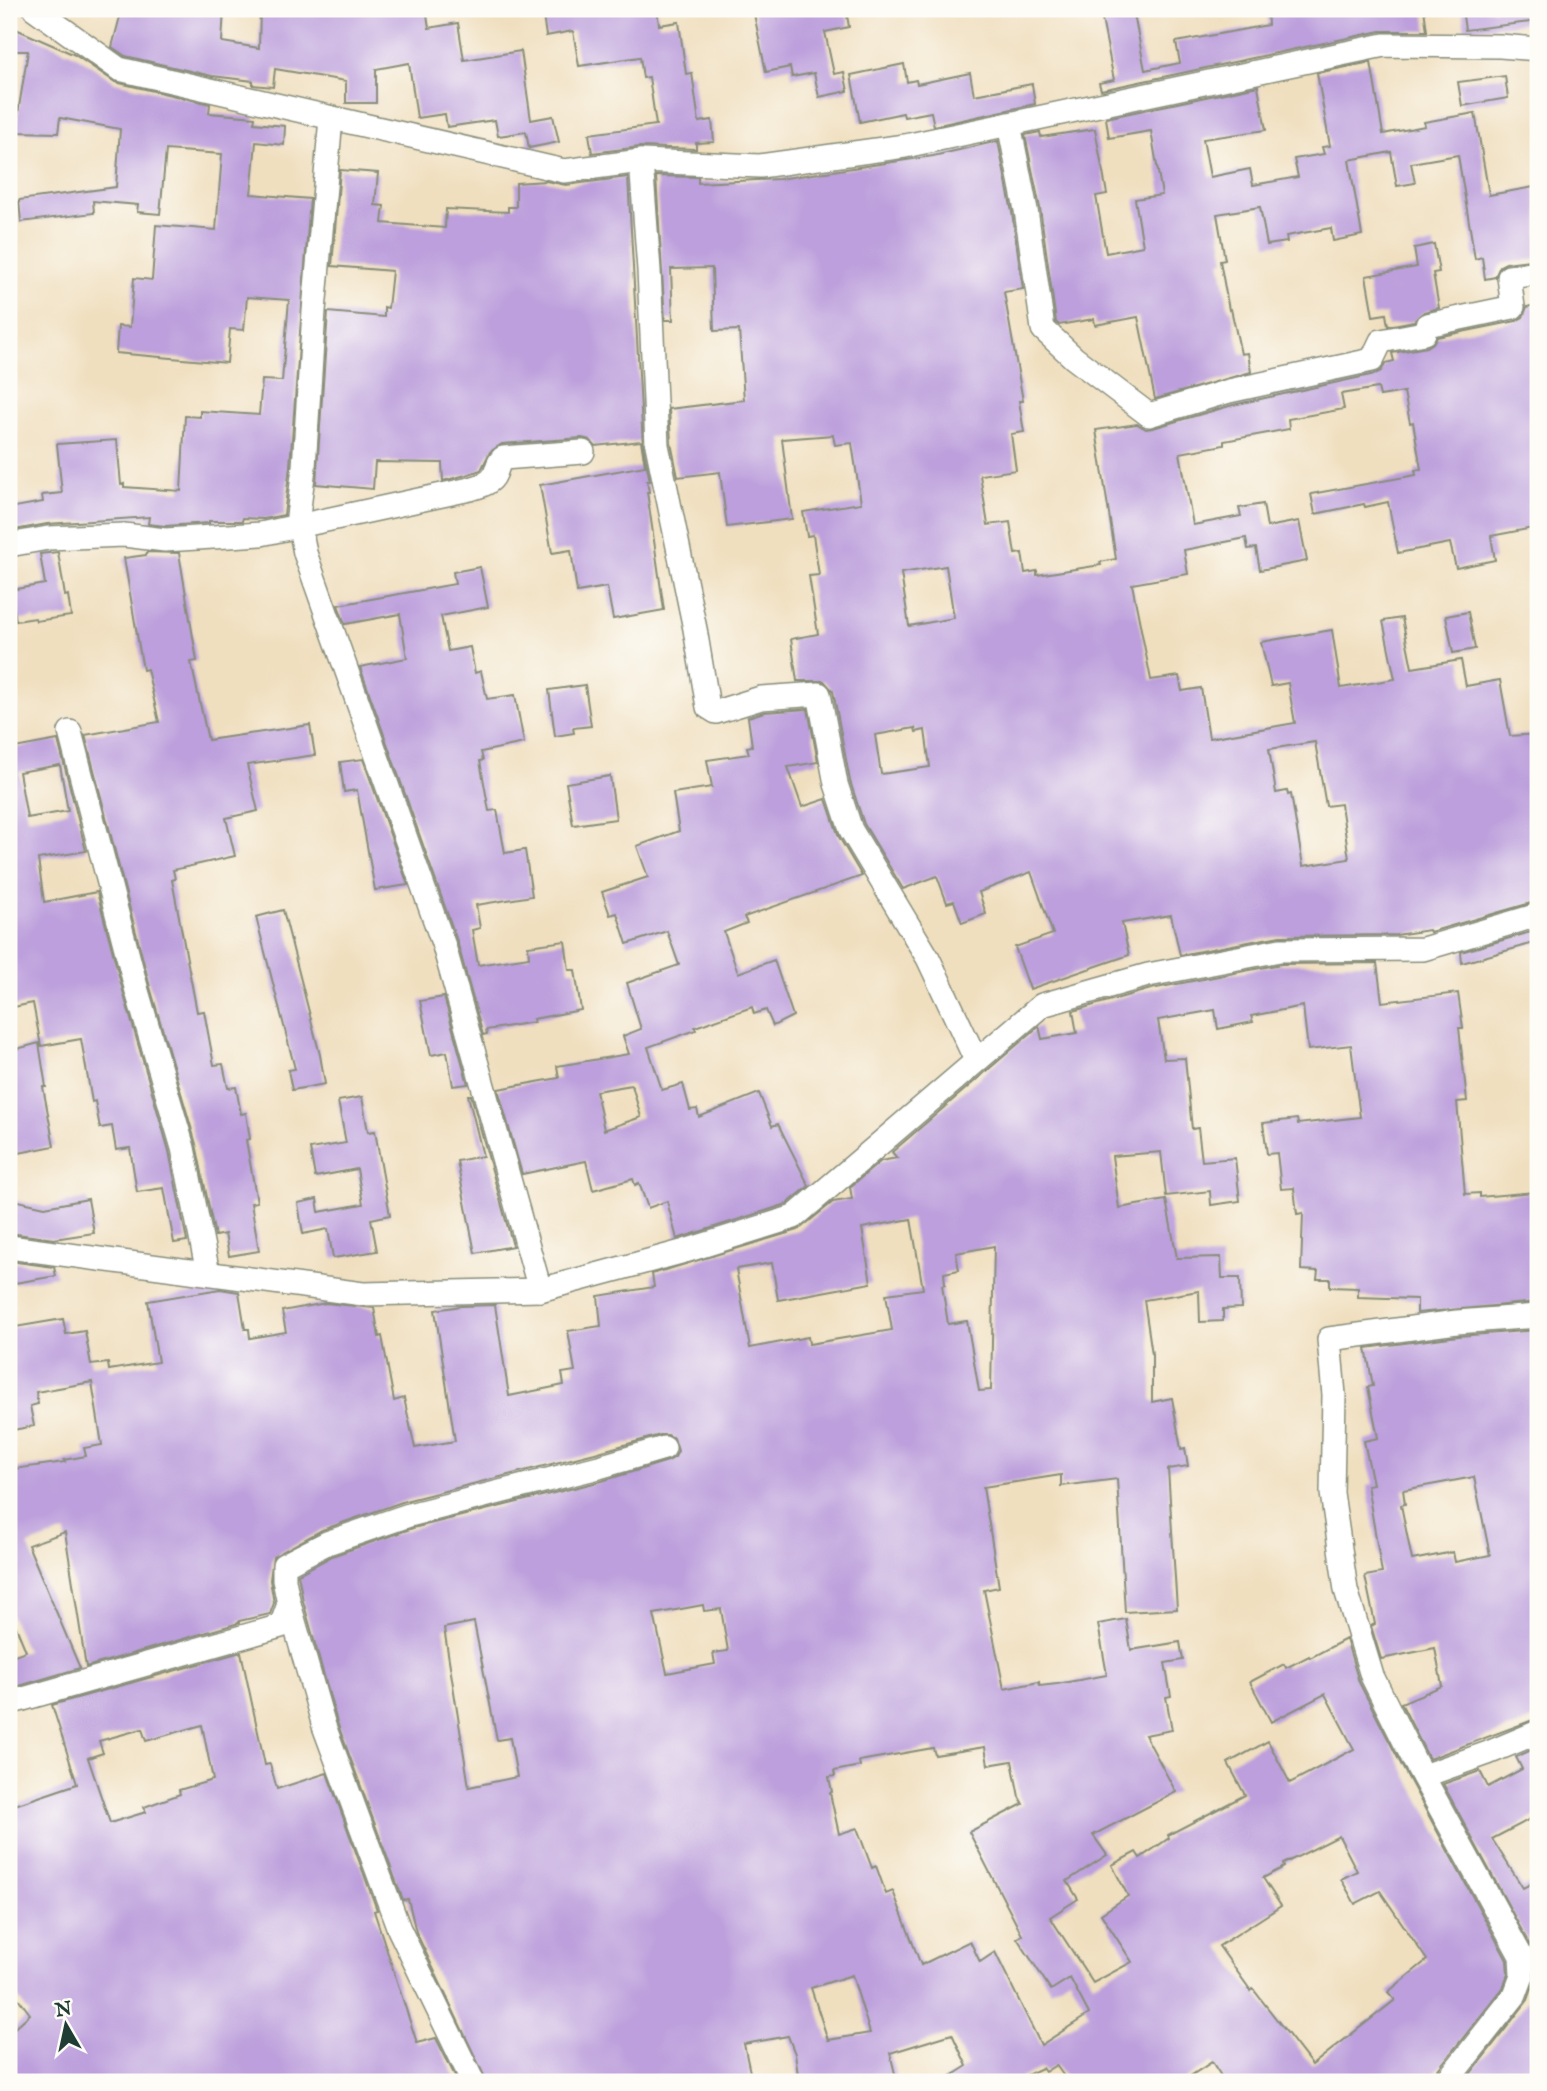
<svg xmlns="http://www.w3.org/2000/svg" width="1547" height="2091" viewBox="0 0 1547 2091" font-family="'IM FELL English',serif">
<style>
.building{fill:#bc9fdc;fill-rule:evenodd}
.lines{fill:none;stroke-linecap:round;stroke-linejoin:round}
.minor-casing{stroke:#888e7a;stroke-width:26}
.minor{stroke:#fff;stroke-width:23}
</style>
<rect width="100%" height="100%" fill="#fdfcf7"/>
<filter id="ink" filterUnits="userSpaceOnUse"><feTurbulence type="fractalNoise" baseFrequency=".0143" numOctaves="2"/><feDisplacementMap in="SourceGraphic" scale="14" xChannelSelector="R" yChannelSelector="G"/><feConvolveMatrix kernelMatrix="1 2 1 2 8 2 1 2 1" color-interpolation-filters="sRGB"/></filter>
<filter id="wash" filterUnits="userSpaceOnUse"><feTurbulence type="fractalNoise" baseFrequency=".00686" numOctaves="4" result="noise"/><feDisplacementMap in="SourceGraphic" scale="28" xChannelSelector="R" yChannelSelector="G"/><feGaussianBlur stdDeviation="1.57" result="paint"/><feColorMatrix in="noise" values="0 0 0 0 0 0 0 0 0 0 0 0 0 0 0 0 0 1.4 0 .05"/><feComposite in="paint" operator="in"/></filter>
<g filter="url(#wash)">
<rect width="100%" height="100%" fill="#f0dfbf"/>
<g id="blocks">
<g class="building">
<path d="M122,9H224L222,42L259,48L260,9H426L429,28L458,23L464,60L521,51L531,120L553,116L559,142L529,148L526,132L498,136L495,120L447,127L445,114L417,118L409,63L376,69V103H346V81L275,69L273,87L253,85V81L212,76L125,56L112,47Z"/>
<path d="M542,9H657L659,25L679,22L686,74L692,73L699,122L712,120L714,142L696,143V149L640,147L592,153L589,134L656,125L649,77L643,78L640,57L579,66L573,31L546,36Z"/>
<path d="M753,9H846L849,27L825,32L834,74L844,72L848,91L819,97L814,73L792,77L790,67L766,72Z"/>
<path d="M1100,9H1133L1145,70L1180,63L1176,42L1268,25L1267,9H1424L1427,31H1381L1101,90L1099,83L1114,80Z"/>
<path d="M1462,9H1538V21L1465,30Z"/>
<path d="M9,26L75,55L115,82L210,104L209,113L255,117L254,123L285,126L284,145L256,142L251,194L310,199L290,466L284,515L264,519L243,518L242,521H209V523L165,526L148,524L149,517L47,524L9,531V508L43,502L42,495L62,493L57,444L117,440L121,485L124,484V487L181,491L185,416L200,417V411L259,415L262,380L282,381L289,300L247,297L244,330L230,329L227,363L116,353L118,326L130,327L134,278L152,280L156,225L216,230L222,154L166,150L160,214L137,212L138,205L93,201L94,213L21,222L19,200L116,187L120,129L60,118L58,133L15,132L28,51H9Z"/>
<path d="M1371,62L1383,134L1425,126L1424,122L1475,113L1489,195L1534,187L1538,211V259L1506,263L1500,266L1495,277L1485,279L1482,257L1475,259L1458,155L1411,163L1415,183L1397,186L1391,152L1349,160L1362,235L1333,241L1331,228L1286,236L1287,242L1267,245L1260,207L1217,214L1225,260L1220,261L1229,310L1231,309L1241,354L1248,353L1251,372L1155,399L1138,317L1095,325L1094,319L1059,325L1056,322L1040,208L1025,135L1040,132L1041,137L1095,129L1107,194L1096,196L1106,253L1143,246L1135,199L1162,195L1151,131L1109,138L1106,118L1258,86L1266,130L1203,139L1210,177L1250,169L1253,185L1298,177L1294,159L1324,154L1322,147L1330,146L1317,73Z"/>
<path d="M904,64L907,82L916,80L917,84L970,73L974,95L1032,84L1035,104L934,126L931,112L904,117L903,113L860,122L851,75Z"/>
<path d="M1505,76L1508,98L1462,106L1458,82Z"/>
<path d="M998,141L1012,212L1023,289L1004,292L1023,401H1019L1024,432L1011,434L1016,470L980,475L988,525L1010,522L1015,554L1022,553L1025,573L1037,571V575L1101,565L1100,562L1116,559L1096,430L1137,424L1146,429L1153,428L1233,405L1375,374L1381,371L1386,363L1394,361L1392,353L1427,347L1433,343L1437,337L1516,321L1523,317L1527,307L1538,304V527L1491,536L1495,560L1456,568L1450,543L1398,553L1388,502L1365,507L1364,504L1315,514L1311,494L1416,475L1415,470L1421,469L1413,422L1410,423L1404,392L1380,396L1378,388L1341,394L1344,409L1288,419L1289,429L1224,441V445L1180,453L1193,525L1241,516L1239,508L1263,504L1267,527L1299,521L1307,561L1260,570L1256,548L1248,549L1246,538L1184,550L1188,574L1132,584L1151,680L1179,676L1182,691L1201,688L1209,738L1295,723L1288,683L1271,686L1261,642L1332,630L1341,688L1395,679L1383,621L1402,618L1412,668L1461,660L1466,686L1500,680L1510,736L1538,734V901L1430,932L1429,930L1396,935L1280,936L1180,955L1171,915L1122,923L1129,955L1030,989L1015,947L1053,934L1031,872L979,892L986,914L962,923L954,901L947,903L937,876L903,889L864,824L850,781L833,691L824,681H797L791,639L818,634L809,576L819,575L813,535L807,536L803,512L861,503L852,443L835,445L833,435L782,439L792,519L727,527L720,472L678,477L671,443L669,409L744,400L739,330L714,331L712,268L671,269L673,320H665L656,176L698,177V183L779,179L933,156ZM946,566L954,618L909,626L901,573ZM915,728L916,732L925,730L930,767L881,774L875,735ZM1315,742L1326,806L1341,804L1349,859L1303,866L1291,794L1288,795L1287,791L1276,793L1269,749Z"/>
<path d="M340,170L378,173L375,205L384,206L382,223L445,228L446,209L508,212V207H516V183L546,181L566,185L628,177L643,446L650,481H647L649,492H647L664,610L613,619L607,587L577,592L571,550L552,553L540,485L645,466L641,441L595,446L590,440L582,438L502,444L490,452L481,470L466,475L443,481L442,463L375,462L373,489L316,484L328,312L384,317V307L388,308L392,271L332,266Z"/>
<path d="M1434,244L1439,272L1433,273L1439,308L1424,312L1414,321L1388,326L1386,314L1373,316L1366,276L1417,267L1414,248Z"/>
<path d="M58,552L65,596L68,595L71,616L36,621L35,618L16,621L11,590L45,584L40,554Z"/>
<path d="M147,552L179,553L197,661L191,662L208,740L310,725L315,755L247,765L258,811L226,818L235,856L173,870L175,879L172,880L197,1012L204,1011L214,1065L223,1064L228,1088L236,1087L241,1114L246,1113L250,1139L246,1140L257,1202L251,1203L259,1251L229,1256L225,1234L215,1236L196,1144L150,987L85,735L159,722L147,669L143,670L124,558L146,555Z"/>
<path d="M480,567L488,607L441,616L448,651L470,647L475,673L481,671L487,699L515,695L524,743L481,752L483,760L480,761L489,811L497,810L505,853L525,850L532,896L476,905L480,928L472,930L478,965L529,957L528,946L565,941L569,970H575L581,1010L533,1019L534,1022L486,1030L487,1034L483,1035L457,941L360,667L407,658L400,614L345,624L338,605L455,584L453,572Z"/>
<path d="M1468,612L1475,649L1453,653L1446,616Z"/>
<path d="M585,685L591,726L573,728L574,733L555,736L549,690Z"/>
<path d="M808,709L818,762L788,767L802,807L826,799L839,837L862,876L744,917L747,923L724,932L738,973L774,960L793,1016L773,1026L766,1010L754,1014L752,1007L695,1027L696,1030L648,1047L662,1090L683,1084L690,1110L697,1109L699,1117L759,1093L772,1126L778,1124L809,1186L787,1204L677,1239L667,1201L648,1208L639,1183L635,1185L633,1179L593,1190L586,1161L522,1174L498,1089L559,1078L557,1066L629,1054L623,1036L641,1029L627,983L679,965L667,931L627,944L617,913L610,915L602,892L648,877L637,846L679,831L673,793L712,787L707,760L749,754L747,747L752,746L748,717L764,712ZM632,1085L641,1117L604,1130L596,1091Z"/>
<path d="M58,740L86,851L38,859L44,902L97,892L124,995L169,1151L187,1241L174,1243L164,1188L137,1192L130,1148L116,1150L112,1126L100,1128L95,1101L92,1102L81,1039L41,1046L33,1003L9,1008V749ZM60,765L68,811L27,818L19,772Z"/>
<path d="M363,759L408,885L375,890L357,790L344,792L340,762Z"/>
<path d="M610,776L616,819L573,825L566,783Z"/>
<path d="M283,910L320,1055L325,1084L292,1090L288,1070L295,1069L256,917Z"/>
<path d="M1538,930V942L1462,963L1461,952Z"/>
<path d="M1377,963L1382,1002L1458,993L1463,1028H1459L1467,1101L1457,1102L1465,1194L1480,1193V1197L1534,1192L1536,1214H1538V1302L1417,1313V1299L1358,1297V1288L1330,1287V1279H1317L1318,1271L1301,1270L1303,1213L1297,1214L1294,1188L1281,1189L1277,1153L1267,1154L1263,1123L1297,1119L1298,1124L1360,1117L1351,1045L1308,1050L1303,1006L1251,1016L1253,1022L1218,1029L1215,1010L1158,1020L1164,1059L1185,1058L1192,1129L1198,1128L1202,1161L1235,1158L1240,1201L1211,1205L1210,1191L1166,1196L1161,1152L1112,1156L1119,1208L1166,1200L1177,1258L1221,1257L1222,1278H1240L1241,1308L1223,1309V1321L1200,1322L1199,1291L1144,1300L1152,1354V1402L1172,1398L1181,1449L1185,1448L1188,1466L1168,1469L1177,1609L1125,1612L1117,1479L1061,1486V1475L983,1487L999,1587L984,1590L1004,1689L1039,1682L1040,1686L1057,1684L1107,1675L1098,1624L1126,1619L1131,1650L1180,1642L1183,1660L1165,1663L1171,1696L1166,1697L1172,1730L1145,1735L1176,1792L1093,1835L1107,1855L1067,1881L1078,1899L1050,1917L1093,1983L1132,1962L1101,1914L1128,1896L1112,1865L1136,1852L1140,1858L1169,1838L1168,1835L1245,1795L1228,1763L1268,1741L1290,1783L1354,1749L1325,1694L1271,1722L1250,1682L1284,1664L1286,1668L1309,1656L1310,1658L1346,1639L1359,1682L1403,1768L1507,1960L1508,1974L1503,1988L1435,2073L1432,2082H1225L1212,2062L1181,2082H1068L1056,2065L1045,2072L1042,2068L1012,2082H942L967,2066L952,2034L890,2053L897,2082H799L795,2054L788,2036L744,2044L752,2082H487L416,1932L408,1899L403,1900L337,1722L303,1601L298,1574L332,1556L413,1528L602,1481L668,1461L675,1457L678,1451L674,1438L668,1435H660L595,1453L405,1501L322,1530L273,1557L270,1580L274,1603L270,1614L239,1621V1623L86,1667L65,1532L28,1545L80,1668L9,1689V1657L26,1651L9,1610V1499L17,1498L13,1469L65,1462L64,1460L86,1456L84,1448L102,1445L92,1382L36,1392L38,1404L30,1406L34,1426L13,1430L9,1408V1328L63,1319L66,1334L85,1331L91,1365L108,1363L109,1370L158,1362L148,1301L220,1289L239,1292L245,1329H249L250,1338L286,1332L282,1311L326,1303L374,1308L379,1337L382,1336L394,1401L404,1398L415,1448L455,1441L435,1310L461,1306L495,1305L509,1396L564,1385L562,1373L575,1371L568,1331L601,1326L598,1296L654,1287L652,1274L798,1230L833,1202L852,1199L850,1187L881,1161L897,1158L892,1152L1039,1026L1042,1039L1077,1033L1073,1011L1151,989L1281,964ZM911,1219L923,1289L886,1294L892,1330L809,1344L808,1337L750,1348L736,1269L772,1263L778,1300L871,1283L862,1228ZM994,1246L991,1390L979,1391L967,1321L948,1324L942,1285L945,1284L944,1273L959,1270L956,1253ZM703,1605L704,1611L721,1609L728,1651L713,1653L715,1664L667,1673L654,1614ZM474,1622L497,1740L510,1738L517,1777L469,1787L444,1628ZM985,1747L988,1765L1012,1761L1019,1797L1023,1804L969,1832L1022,1935L1017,1938L1051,1990L1070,1978L1089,2014L1041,2045L995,1952L980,1962L970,1941L921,1965L893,1891L886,1894L876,1866L872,1868L857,1828L839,1834L830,1793L832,1792L829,1777L835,1776L834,1771L860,1766L859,1761L933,1748L935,1755ZM1339,1836L1357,1871L1341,1879L1355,1904L1380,1891L1427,1960L1388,1992L1395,2000L1312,2065L1253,1989L1251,1991L1219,1946L1281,1906L1263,1878L1284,1867L1283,1864ZM852,1975L870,2033L828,2040L811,1988Z"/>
<path d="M444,997L468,1084L453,1086L447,1052L431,1055L420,1001Z"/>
<path d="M39,1043L46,1087H43L54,1146L9,1155V1051Z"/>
<path d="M468,1095H471L513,1246L475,1253L457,1161L483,1156Z"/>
<path d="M362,1097L368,1132L375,1131L390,1215L371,1219L377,1251L333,1258L328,1229L303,1234L298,1203L317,1199L319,1212L363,1204L357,1169L315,1177L310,1149L346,1143L338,1101Z"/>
<path d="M9,1199L45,1207L88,1199L94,1233L54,1239L9,1233Z"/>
<path d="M9,1261L54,1267L56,1276L9,1284Z"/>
<path d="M1538,1330V1718L1429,1759L1401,1703L1442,1686L1435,1648L1381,1659L1371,1626L1375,1624L1365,1576L1382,1573L1367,1485L1373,1484L1364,1441L1378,1438L1368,1387L1373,1386L1366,1348L1458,1336ZM1474,1477L1490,1555L1455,1562L1453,1552L1412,1560L1401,1505L1405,1504L1403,1490Z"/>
<path d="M241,1652L265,1765L270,1764L277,1789L327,1773L377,1910L374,1911L417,2043L436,2038L458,2082H9V2033L30,2014L9,1986V1807L77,1784L52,1705ZM202,1725L213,1780L179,1790L180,1794L144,1807L146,1812L110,1823L88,1758L103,1753L99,1741L142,1729L146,1741Z"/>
<path d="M1538,1747V1815L1492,1839L1523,1888L1538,1880V2077L1528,2082H1464L1528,2000L1535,1980V1955L1443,1784L1480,1771L1488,1787L1522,1769L1516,1757Z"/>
</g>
</g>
</g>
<g filter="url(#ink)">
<use href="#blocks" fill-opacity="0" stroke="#888e7a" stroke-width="2"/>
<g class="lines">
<g class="minor-casing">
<g id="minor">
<path d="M35,9L119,69L564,171L641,161L760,166L905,146L1384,45L1500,46L1538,49"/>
<path d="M331,118L314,311L304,467L298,516L305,553L444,946L540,1290"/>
<path d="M1009,124L1026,210L1043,329L1074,358L1149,415L1229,391L1372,360L1381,341L1424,333L1427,325L1513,307L1509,277L1538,273"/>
<path d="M641,161L649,270L657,445L695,629L708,707L716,712L761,698L819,694L836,784L851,830L928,958L976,1060"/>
<path d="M9,545L48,538L124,535L165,540L261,534L470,489C479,486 491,484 495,474C498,467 497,464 503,458L583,452"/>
<path d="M70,732L137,991L183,1148L208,1273"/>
<path d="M9,1247L363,1294L540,1290L685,1251L794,1217L1042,1005L1148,975L1280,950L1423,949L1538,915"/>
<path d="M9,1703L281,1626L289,1604"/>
<path d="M1423,1776L1488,1753L1538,1732"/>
<path d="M473,2082L399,1929L324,1726L289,1604L284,1580V1565L327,1543L409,1515L599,1467L664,1448"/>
<path d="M1446,2082L1515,1995L1522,1976L1521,1956L1415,1762L1372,1676L1346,1590L1332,1493L1334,1395L1329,1339L1457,1322L1538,1316"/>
</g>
</g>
<use href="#minor" class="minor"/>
</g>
</g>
<rect width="1547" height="2091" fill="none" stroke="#fdfcf7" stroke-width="35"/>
<g transform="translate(66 2025) rotate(351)" stroke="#fdfcf7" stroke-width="5" paint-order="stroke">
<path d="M0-5L12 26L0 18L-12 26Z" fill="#1f3d34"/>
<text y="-10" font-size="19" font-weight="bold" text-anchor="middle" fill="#1f3d34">N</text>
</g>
</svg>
